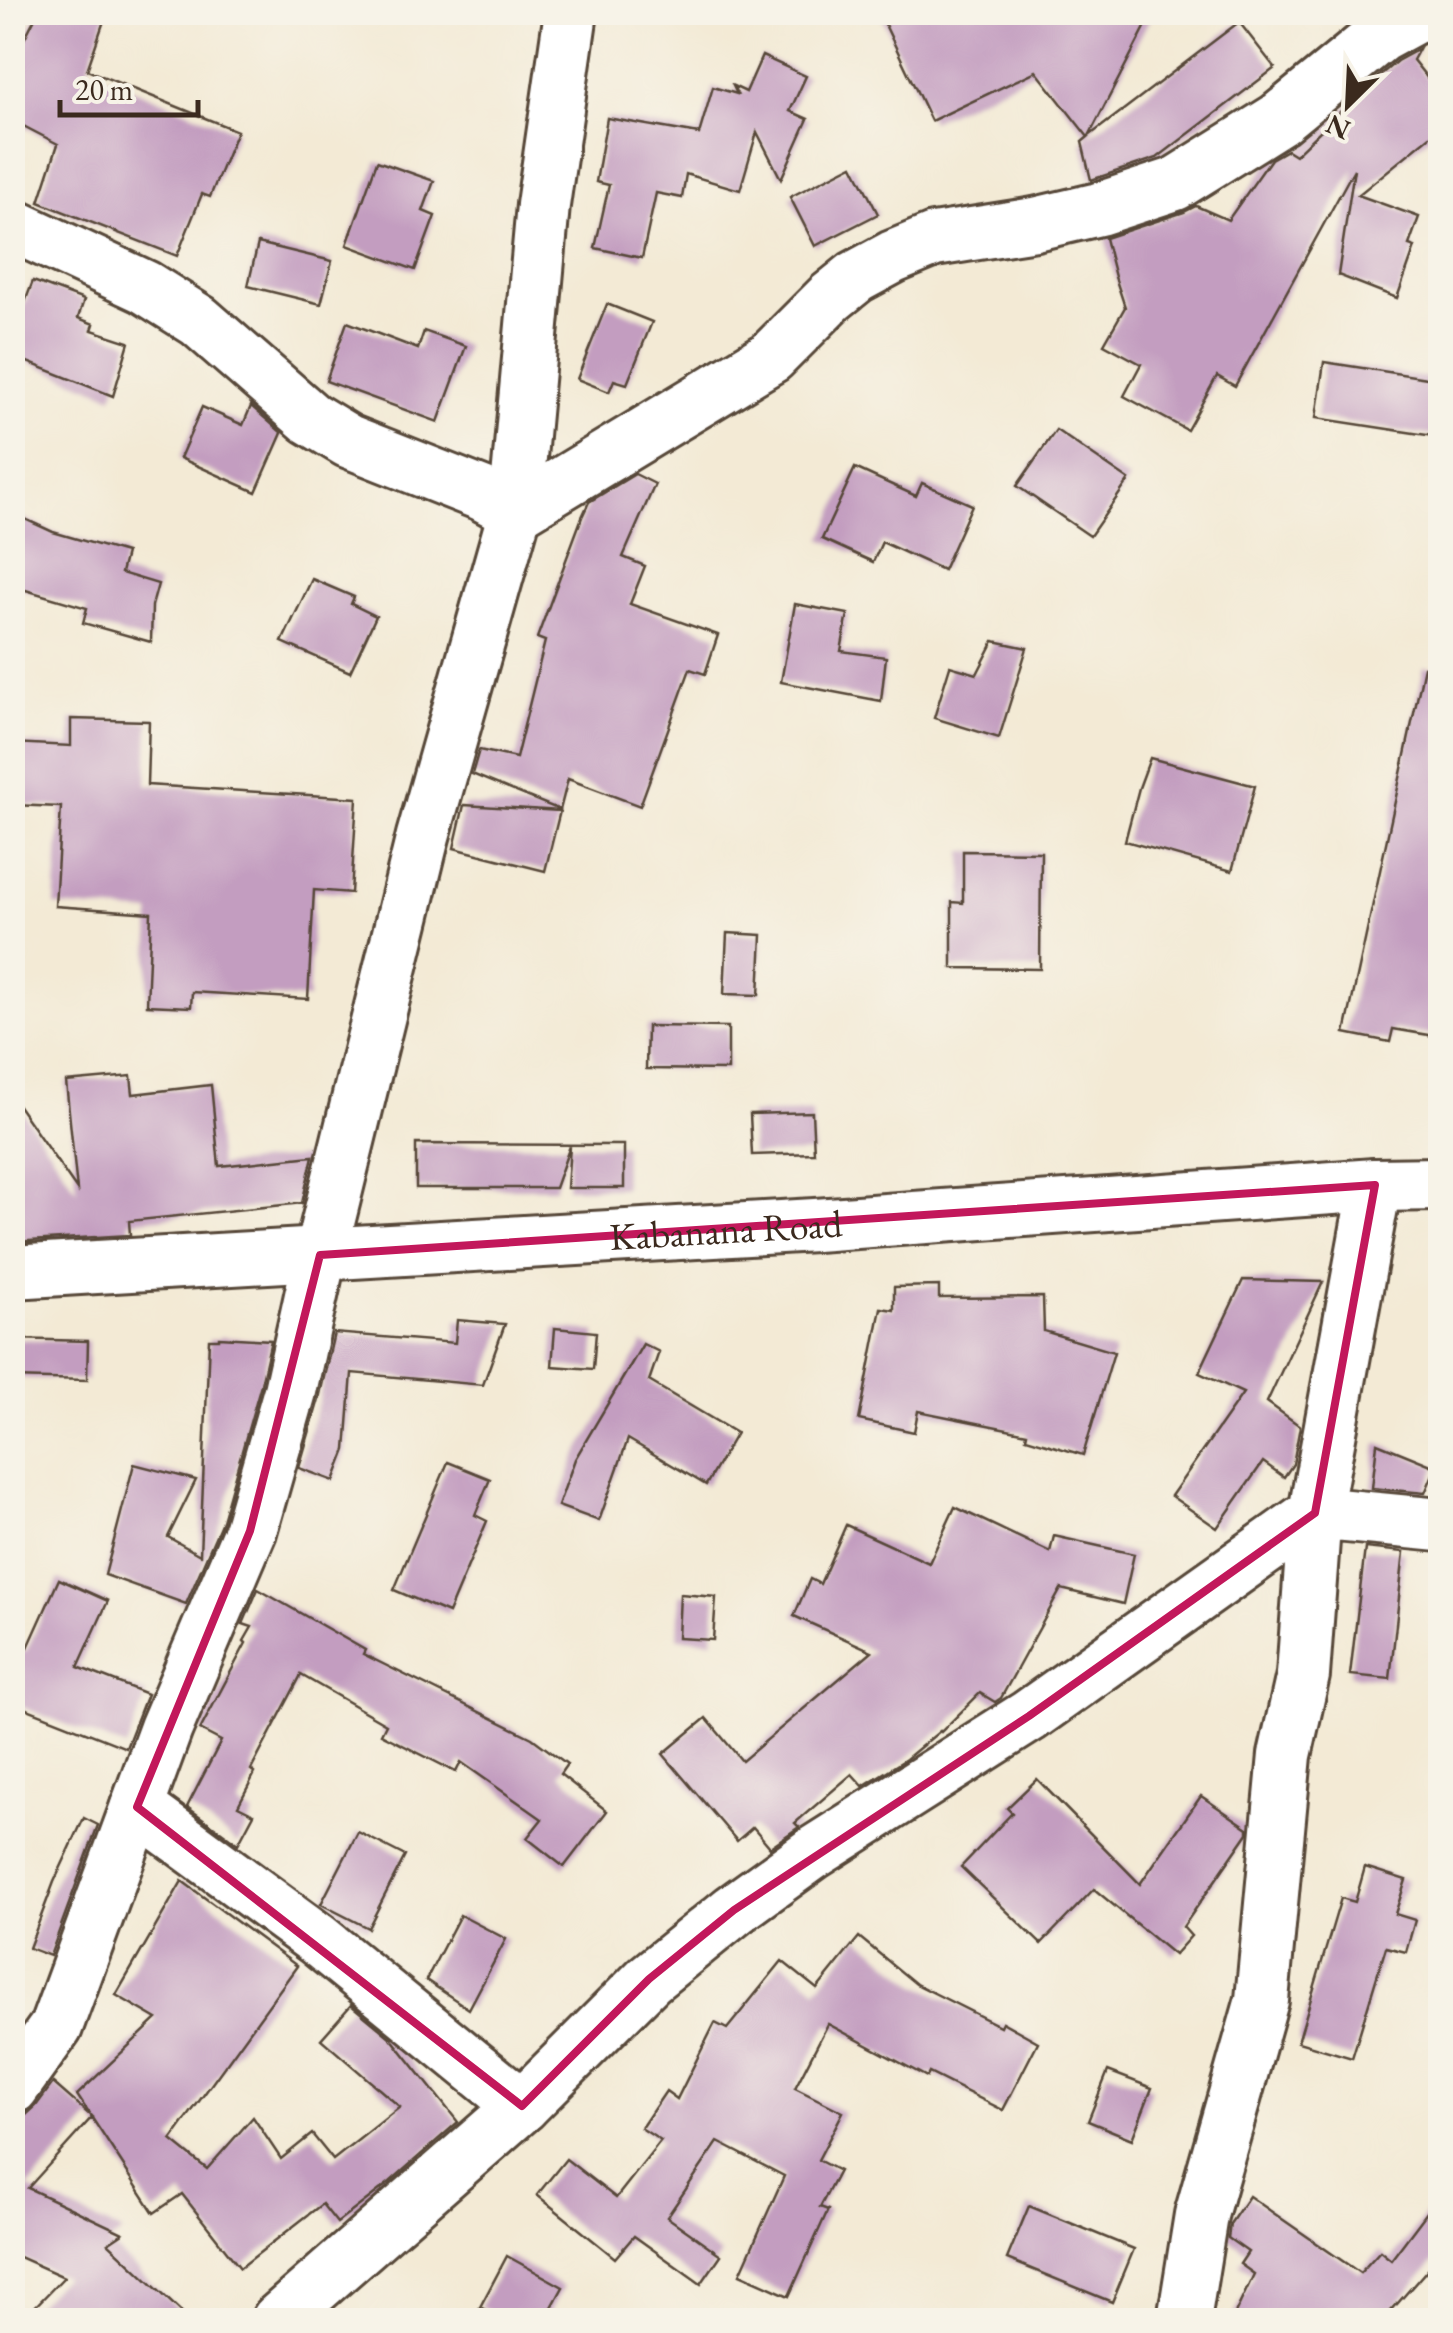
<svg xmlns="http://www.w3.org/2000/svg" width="1453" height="2333" viewBox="0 0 1453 2333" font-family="'EB Garamond',serif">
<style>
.building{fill:#c39dc0}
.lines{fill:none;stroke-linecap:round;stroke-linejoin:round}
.minor-casing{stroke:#574739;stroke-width:58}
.minor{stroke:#fff;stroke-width:52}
.marked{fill:none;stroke:#c2185b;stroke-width:8;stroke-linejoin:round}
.labels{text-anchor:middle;stroke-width:9;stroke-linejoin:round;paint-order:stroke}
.street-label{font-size:38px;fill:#3b2a1e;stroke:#f7f3e8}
</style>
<rect width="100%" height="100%" fill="#f7f3e8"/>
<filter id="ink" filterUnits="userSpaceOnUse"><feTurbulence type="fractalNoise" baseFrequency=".01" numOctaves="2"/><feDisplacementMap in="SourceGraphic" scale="20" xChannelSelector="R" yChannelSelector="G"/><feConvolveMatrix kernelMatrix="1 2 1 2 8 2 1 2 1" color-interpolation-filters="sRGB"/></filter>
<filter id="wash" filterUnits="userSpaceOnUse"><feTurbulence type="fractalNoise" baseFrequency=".0048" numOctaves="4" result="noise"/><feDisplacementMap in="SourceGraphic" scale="40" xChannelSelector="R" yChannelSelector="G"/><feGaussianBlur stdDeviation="2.25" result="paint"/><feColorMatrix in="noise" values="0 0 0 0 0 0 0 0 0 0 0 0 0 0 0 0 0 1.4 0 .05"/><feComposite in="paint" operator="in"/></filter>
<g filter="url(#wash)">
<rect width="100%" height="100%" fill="#f3ead5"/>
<g id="blocks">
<g class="building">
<path d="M38,12H107L87,70L237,131L210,197L202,194L177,256L39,202L58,144L12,120V63Z"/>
<path d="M879,12H1153L1089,136L1239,22L1275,68L1157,158L1091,180L1082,142L1088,137L1036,71L931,121Z"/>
<path d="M1419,49L1413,60L1440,94V128L1358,195L1419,217L1409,245L1415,247L1397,298L1338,275L1354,169L1235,386L1217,376L1187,430L1124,396L1141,364L1104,344L1125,307L1115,277L1105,238L1184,212L1196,206L1228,220L1271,159L1287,150L1295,155L1366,87L1397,61Z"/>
<path d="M762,56L806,76L790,111L808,119L781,179L757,132L740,190L686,174L682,198L656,193L642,258L595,248L609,185L596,182L607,118L699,134L713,87L737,94L733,86L746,92Z"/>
<path d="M377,161L434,181L423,211L435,216L415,270L347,245Z"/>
<path d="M853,165L878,214L815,246L790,197Z"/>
<path d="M258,243L332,261L321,304L248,286Z"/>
<path d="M33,281L84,300L78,318L94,324L92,330L129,342L113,396L12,356V336Z"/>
<path d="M607,304L652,322L627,384L614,380L609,392L577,379Z"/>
<path d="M347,322L418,349L424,331L466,346L438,422L326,381Z"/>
<path d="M1324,362L1440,380V437L1316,418Z"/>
<path d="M251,406L282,433L256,492L180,458L202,407L243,425Z"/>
<path d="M1056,430L1129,480L1090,536L1017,486Z"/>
<path d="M855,468L916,496L922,483L972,505L943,570L882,542L873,562L822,539Z"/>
<path d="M635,474L655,484L623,557L645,566L630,604L718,635L705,674L690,669L640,806L568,779L560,810L472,774L479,750L516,758L545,641L537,638L582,517L589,502Z"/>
<path d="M12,513L53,532L126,553L121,573L158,584L152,606L151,642L83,623L87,608L12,586Z"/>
<path d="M312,579L354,597L351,604L376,616L350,672L282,642Z"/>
<path d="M795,604L848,614L841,651L886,657L881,701L781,682Z"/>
<path d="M994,641L1027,648L999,738L934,718L950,666L977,674Z"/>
<path d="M1424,667L1440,669V1037L1393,1029L1390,1042L1345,1033Z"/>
<path d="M71,719L149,721L147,785L357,798L351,893L314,890L308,999L192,992L191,1007L147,1005L151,913L55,906L61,807L12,805V743L71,746Z"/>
<path d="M1150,758L1255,786L1232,871L1125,841L1139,788Z"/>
<path d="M464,805L560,811L545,871L454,848Z"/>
<path d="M963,851L1041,852L1040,969L952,968V902L963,903Z"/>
<path d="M727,933L762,935L759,995L724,994Z"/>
<path d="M647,1026L728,1027V1070L646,1069Z"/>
<path d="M131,1076L133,1094L211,1085L219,1166L313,1156L302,1203L129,1221L130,1235L12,1242V1097L77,1190L66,1082Z"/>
<path d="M812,1112L814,1153L752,1155L750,1114Z"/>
<path d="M416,1144L624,1145V1188H567L570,1146L555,1188H416Z"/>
<path d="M1243,1280L1323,1282L1267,1402L1300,1426L1293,1464L1284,1477L1263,1462L1217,1528L1171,1496L1243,1393L1199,1373Z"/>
<path d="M939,1286V1298L1043,1297L1044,1331L1114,1352L1083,1455L1026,1438L1027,1433L918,1411L914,1432L859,1420L881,1308L894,1310V1287Z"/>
<path d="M457,1320L505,1324L483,1385L352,1373L346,1450L334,1481L299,1468L319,1399L334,1333L455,1343Z"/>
<path d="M555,1328L596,1332L593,1369L552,1366Z"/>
<path d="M219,1337L271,1340L261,1384L222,1521L186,1604L105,1575L134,1464L196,1480L168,1537L200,1555L209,1339H219Z"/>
<path d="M12,1339L88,1341L87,1380L12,1378Z"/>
<path d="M643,1344L659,1352L649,1381L736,1433L706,1485L628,1439L599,1521L558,1506L575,1459Z"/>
<path d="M1377,1443L1436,1467L1425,1493L1372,1488Z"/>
<path d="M448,1462L490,1479L475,1515L487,1521L448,1613L394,1590Z"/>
<path d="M955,1507L1050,1552L1054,1536L1134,1554L1123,1604L1061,1589L1001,1698L995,1702L980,1693L941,1732L940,1731L906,1759L863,1786L852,1774L795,1823L799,1827L770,1847L753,1827L737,1841L663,1754L706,1718L742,1761L872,1651L794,1616L810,1579L820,1584L846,1525L929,1563Z"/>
<path d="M1365,1548L1404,1552L1390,1679L1350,1675Z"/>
<path d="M59,1579L108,1601L78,1667L147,1694L126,1748L12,1703V1647L26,1652Z"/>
<path d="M258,1589L365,1650L363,1654L532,1738L567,1764L560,1774L607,1811L564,1867L527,1838L542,1819L461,1762L456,1772L381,1734L386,1724L301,1675L251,1770L255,1773L238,1806L254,1814L238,1844L187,1807L221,1741L200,1730L246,1643L244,1641L252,1627L243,1624Z"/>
<path d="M680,1594L716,1597L713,1640L678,1638Z"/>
<path d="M1037,1779L1140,1884L1201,1796L1248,1828V1833L1183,1927L1191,1936L1174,1955L1094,1889L1041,1944L961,1867L1012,1813L1007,1808Z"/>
<path d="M84,1818L98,1825L50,1956L29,1948L54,1882Z"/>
<path d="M358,1832L405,1856L368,1928L321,1904Z"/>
<path d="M1365,1867L1406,1880L1395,1914L1415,1920L1406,1952L1386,1947L1352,2058L1298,2042L1341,1898L1355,1902Z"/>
<path d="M182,1881L297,1966L171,2140L207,2169L253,2117L281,2159L312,2134L333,2160L400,2107L321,2039L351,2005L391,2038L458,2122L390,2182L337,2223L322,2204L240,2268L182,2194L154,2213L77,2095L157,2019L116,1995Z"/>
<path d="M460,1915L506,1939L469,2009L426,1980Z"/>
<path d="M859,1937L916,1984L1000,2026L1002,2022L1038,2042L1003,2110L929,2073L927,2077L828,2024L795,2088L843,2112L818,2160L839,2171L820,2207L828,2210L789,2296L740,2274L784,2176L718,2142L667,2217L721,2255L701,2284L634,2236L615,2258L537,2195L566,2159L616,2198L661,2141L641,2128L666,2091L677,2099L715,2023L727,2029L782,1961L817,1989Z"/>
<path d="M1108,2071L1152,2088L1132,2139L1088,2121Z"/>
<path d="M53,2083L92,2117L28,2188L123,2233L108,2243L190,2320H22L64,2277L12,2254V2128L36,2106Z"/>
<path d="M1440,2195V2255L1383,2320H1232L1254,2274L1240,2264L1248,2252L1228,2238L1230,2224L1249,2196L1360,2273L1380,2251L1391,2260Z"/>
<path d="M1029,2206L1134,2249L1112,2302L1007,2259Z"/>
<path d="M507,2256L563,2287L545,2320H505L480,2307Z"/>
</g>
</g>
</g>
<g filter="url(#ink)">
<use href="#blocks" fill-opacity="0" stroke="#574739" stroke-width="2.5"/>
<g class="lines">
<g class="minor-casing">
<g id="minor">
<path d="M12,225L145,287L199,321L310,418L348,441L482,494L515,512L771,357L830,298L856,277L893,257L934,240L1035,224L1099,209L1175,184L1279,119L1380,36L1424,12"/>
<path id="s1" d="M12,1272L815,1225L1375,1185L1440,1184"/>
<path d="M137,1807L317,1939L522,2106"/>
<path d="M12,2088L56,2027L166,1728L250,1531L290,1391L320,1255L423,836L515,512L543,205L571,12"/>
<path d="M278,2320L522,2106L649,1979L734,1910L813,1853L1029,1716L1315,1513L1375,1185"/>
<path d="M1184,2320L1201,2215L1262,2000L1285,1755L1303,1675L1315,1513L1440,1525"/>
</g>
</g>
<use href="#minor" class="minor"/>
</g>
</g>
<path class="marked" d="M1375,1185L1315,1513L1029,1716L734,1910L649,1979L522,2106L137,1807L250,1531L320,1255Z"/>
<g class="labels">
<g class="street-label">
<text dy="13" stroke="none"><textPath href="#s1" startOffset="715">Kabanana Road</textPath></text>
</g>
</g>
<rect width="1453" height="2333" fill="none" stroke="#f7f3e8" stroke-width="50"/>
<g transform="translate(1348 105) rotate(204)" stroke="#f7f3e8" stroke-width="8" paint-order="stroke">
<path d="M0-8L18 38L0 25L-18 38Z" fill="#3b2a1e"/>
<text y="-15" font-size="28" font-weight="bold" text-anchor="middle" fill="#3b2a1e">N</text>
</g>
<path d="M60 100v15h138v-15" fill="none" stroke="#3b2a1e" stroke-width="5"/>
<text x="75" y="100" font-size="30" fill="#3b2a1e" stroke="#f7f3e8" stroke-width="8" paint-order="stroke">20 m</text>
</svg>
